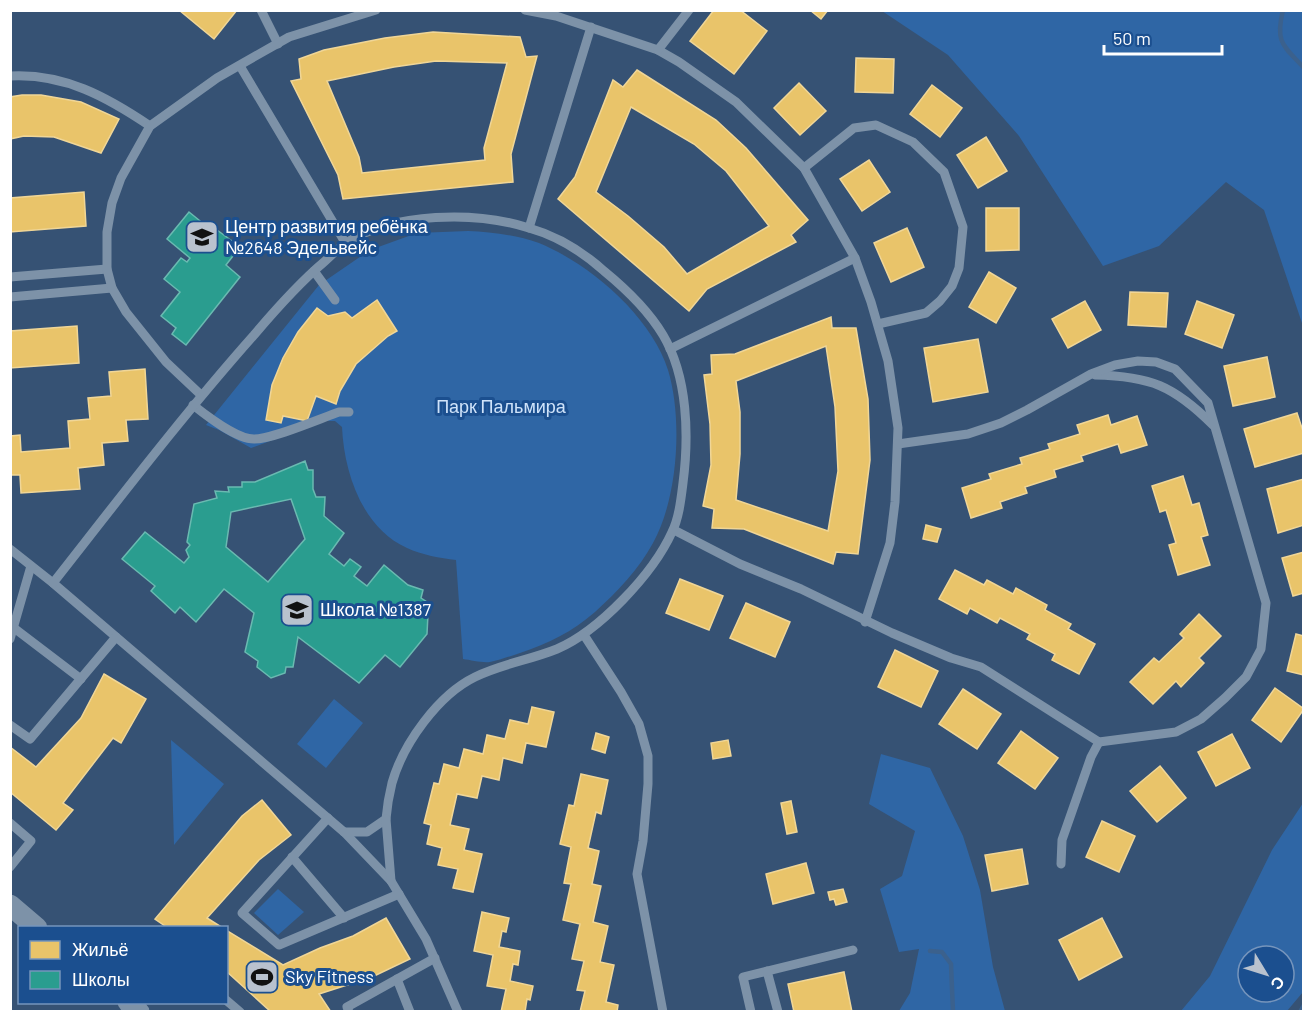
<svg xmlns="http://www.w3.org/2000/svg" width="1314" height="1022" viewBox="0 0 1314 1022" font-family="Barlow,sans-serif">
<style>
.green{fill:#2f66a5;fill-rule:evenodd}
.homes{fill:#e9c46a;stroke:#f0d697;stroke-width:1.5;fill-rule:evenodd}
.schools{fill:#2a9d8f;stroke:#6abab1;stroke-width:1.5;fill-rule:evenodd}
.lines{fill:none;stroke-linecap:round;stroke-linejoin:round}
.stream{stroke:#3b618d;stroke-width:4.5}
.service{stroke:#7d92a8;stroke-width:9}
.tertiary{stroke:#7d92a8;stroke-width:21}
.labels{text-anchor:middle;stroke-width:6;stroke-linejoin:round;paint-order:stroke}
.poi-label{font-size:18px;fill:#fff;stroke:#1b4f8f;text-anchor:start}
.park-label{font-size:18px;fill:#cfe3fa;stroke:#1b4f8f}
</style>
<rect width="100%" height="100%" fill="#365274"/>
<g class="green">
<path d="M882,11H1303V326L1264,210L1226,182L1159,246L1103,266L1019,136L948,55Z"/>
<path d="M468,231C491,232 516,235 539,243C590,264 651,316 668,370C683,419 678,498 653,543C639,569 617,592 595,612C572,632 549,643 520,653C511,656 500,660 490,662C482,663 471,660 463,659L456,560C440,558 422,555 407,548C362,528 344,472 342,427L335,421H324L251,448L219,430L206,425L319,285L370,250L417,233Z"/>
<path d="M334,699L363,723L326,768L297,744Z"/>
<path d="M171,740L224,784L174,845Z"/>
<path d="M881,754L930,768L963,836L980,890L993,967L1005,1011H899L910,993L919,949L899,952L880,889L902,876L915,831L869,804Z"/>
<path d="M1303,803V992L1287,1011H1181L1210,976L1272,850ZM1248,956H1284V992H1248Z"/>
<path d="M278,889L304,912L278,935L254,913Z"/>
</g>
<g class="homes">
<path d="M179,10H237L214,39Z"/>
<path d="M714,10H740L767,31L734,74L690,41Z"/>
<path d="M810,10H828L821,19Z"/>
<path d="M433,32L520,37L526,57L537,56L511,154L513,182L343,199L338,175L291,81L301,79L299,59L324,50L385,38ZM436,61L507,63L484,148L485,160L362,173L359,157L327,81L394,67Z"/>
<path d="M856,58L894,59L893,93L855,92Z"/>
<path d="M637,70L716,120L746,148L808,220L791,235L796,242L707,289L689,311L558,199L575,177L613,80L623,87ZM631,107L694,144L726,171L769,226L687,274L664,247L628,216L596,192Z"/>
<path d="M799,83L826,111L800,135L774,108Z"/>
<path d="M932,85L962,108L940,137L910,114Z"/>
<path d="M22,95H41L81,102L119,119L101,153L54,137L24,136L10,139V97Z"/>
<path d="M986,137L1007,171L978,188L957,155Z"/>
<path d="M869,160L890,192L862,211L840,179Z"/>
<path d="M84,192L86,226L10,232V198Z"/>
<path d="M986,208H1019V250L986,251Z"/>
<path d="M907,228L924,267L891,282L874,243Z"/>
<path d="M989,272L1016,288L996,323L969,307Z"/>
<path d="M1130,292L1168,293L1166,327L1128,325Z"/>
<path d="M377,300L397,331L388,336L356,364L340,391L336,404L316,396L307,421L283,416L281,423L266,420L272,385L283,358L298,332L317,308L328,316L345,312L352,318Z"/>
<path d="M1085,301L1101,330L1068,348L1052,319Z"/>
<path d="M1197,301L1234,315L1222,348L1185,334Z"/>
<path d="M831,317L832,328H856L868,399L870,460L858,554L836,552L833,564L744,529L712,528L714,509L703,506L711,465L710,424L704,375L712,374L711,355L735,354ZM826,346L835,407L838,471L828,531L736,500L740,454V412L736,381Z"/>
<path d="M77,326L79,363L10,368V331Z"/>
<path d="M978,339L988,392L933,402L924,348Z"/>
<path d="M1267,357L1275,397L1233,406L1224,366Z"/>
<path d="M145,369L148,419L126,420L128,441L102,443L104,465L78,468L80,489L21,493L20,475H10V436L20,435L21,452L70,448L68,421L90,419L88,398L111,396L109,372Z"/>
<path d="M1297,413L1304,434V453L1255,467L1244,429Z"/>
<path d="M1108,415L1111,425L1137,416L1147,445L1121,453L1118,444L1081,456L1083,461L1054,470L1056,477L1025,487L1027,493L1000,502L1002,508L971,518L962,488L991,479L989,474L1022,464L1020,458L1050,449L1048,444L1080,434L1077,425Z"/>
<path d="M1183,476L1192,505L1199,503L1208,535L1201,537L1210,565L1178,575L1169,545L1176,543L1166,510L1160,512L1152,486Z"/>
<path d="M1304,479V525L1278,533L1267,489Z"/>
<path d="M926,525L941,529L937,542L923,539Z"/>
<path d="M1304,552V593L1293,596L1282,558Z"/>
<path d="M955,570L984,585L987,580L1013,594L1016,588L1047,605L1045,610L1071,624L1068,629L1095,644L1079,674L1052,660L1055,654L1027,639L1030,634L1000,618L997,623L970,608L967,614L939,599Z"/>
<path d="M680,579L723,596L709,630L666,613Z"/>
<path d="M746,603L790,622L775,657L730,638Z"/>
<path d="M1199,614L1221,636L1199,658L1204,663L1181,687L1176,681L1153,704L1130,682L1154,658L1159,662L1184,638L1180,634Z"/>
<path d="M1296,634L1304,636V675L1287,671Z"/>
<path d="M895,650L938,671L921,707L878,687Z"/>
<path d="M104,674L146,699L121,743L113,738L63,803L73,810L56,830L10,792V747L36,767L81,718Z"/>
<path d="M1275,688L1304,709L1281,742L1252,720Z"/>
<path d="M963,689L1001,714L977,749L939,724Z"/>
<path d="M532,707L554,712L546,747L526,743L522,763L503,758L499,780L482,776L477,798L457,794L450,825L469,829L464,850L482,854L473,892L453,888L458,869L438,865L442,848L427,844L431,825L424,823L434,783L439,784L444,764L459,768L464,749L483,754L487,735L505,739L510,720L528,724Z"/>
<path d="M1021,731L1058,758L1035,789L998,763Z"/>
<path d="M596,733L609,737L605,753L592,749Z"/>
<path d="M1232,734L1250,768L1216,786L1198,752Z"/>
<path d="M728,740L731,756L713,759L711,743Z"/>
<path d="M1160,766L1186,798L1157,822L1130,791Z"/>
<path d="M581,774L608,780L601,814L596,812L588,848L599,851L592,884L601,886L593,922L608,926L600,962L614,965L606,1002L618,1005L617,1012H580L585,991L577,990L584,961L572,959L580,924L563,920L571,884L564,883L571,847L560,844L569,805L574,806Z"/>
<path d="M262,800L291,835L259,860L207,918L223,928H168L155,919L242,816Z"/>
<path d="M791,801L797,832L787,834L781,803Z"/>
<path d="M1102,821L1135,836L1119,872L1086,857Z"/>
<path d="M1022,849L1028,884L992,891L985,855Z"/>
<path d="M806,863L814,893L773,904L766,874Z"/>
<path d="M843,889L847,902L836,905L834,899L830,900L828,892Z"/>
<path d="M482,912L509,918L506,932L502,931L499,947L520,951L518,965L513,964L510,981L533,986L530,1000L527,999L525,1012H501L506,989L487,986L493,955L474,951Z"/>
<path d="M386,918L410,959L372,977L319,994L331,1012H271L226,971V930L283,965L320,948L353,936Z"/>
<path d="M1102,918L1122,957L1079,980L1059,940Z"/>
<path d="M844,972L852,1012H794L788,984Z"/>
</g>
<g class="schools">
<path d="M189,212L215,233L217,230L240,247L226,265L240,277L186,345L172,334L176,328L161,316L180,292L164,279L181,258L187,262L190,258L167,239Z"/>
<path d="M305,461L308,470H313V489L316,497H325L324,516L344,533L329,554L344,566L350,559L361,567L354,576L367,586L384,565L408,585L423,590L421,598L427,602L423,608L428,614L427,634L400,667L385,655L359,683L298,637L293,667H286L285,673L271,678L257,667L258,661L245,652L254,613L224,589L196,622L180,607L175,613L151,591L155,586L122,559L145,532L184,563L189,557L186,550L190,545L187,542L194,504L217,498L215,491L229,492L228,487H242V482H255ZM291,499L305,539L268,582L226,547L231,512Z"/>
</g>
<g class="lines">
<g class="stream">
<path d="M1283,10C1275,43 1283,45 1304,68"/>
<path d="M930,951L942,952L951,964L953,1012"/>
<path d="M1300,1012L1304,1005"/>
</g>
<g class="service">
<path d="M261,10L278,44"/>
<path d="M525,10L556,16L658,50L679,62L736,102L804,168L855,258L871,302L888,361L898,428L895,502L890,543L865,622"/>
<path d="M658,50L689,10"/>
<path d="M240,66L346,244"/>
<path d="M10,76C64,73 107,97 150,126"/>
<path d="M804,168L854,128L876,125L913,142L944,172L963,227L959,268L952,286L940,301L926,313L878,324"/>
<path d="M529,228L591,27"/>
<path d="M314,271L335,300"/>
<path d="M10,277L107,269"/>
<path d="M10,297L112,288"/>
<path d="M670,349L855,258"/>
<path d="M1095,375C1150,376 1174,386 1213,425"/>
<path d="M201,395L166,362L126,312L112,288L107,269V232L112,203L121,178L150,126L217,78L289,37L376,10"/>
<path d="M193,405C207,416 236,439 254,439C273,439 319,419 339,412H349"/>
<path d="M674,530L740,564L801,589L892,633L951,658L981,667L1099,742L1176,732L1201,719L1225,698L1246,677L1261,649L1266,603L1208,403L1175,369L1156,362L1138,361L1115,365L1091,374L1027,410L1001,423L968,434L898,444"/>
<path d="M10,549L53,583L344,832L391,881L426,939L458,1012"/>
<path d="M53,583C119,499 183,415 254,335C276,309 298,284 324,262C331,256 338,248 346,243C394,212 476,211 529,228C557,236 583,252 604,271C626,289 648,310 663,335C688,377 689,436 683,483C681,499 679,518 672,532C653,574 599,631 557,649C530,660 501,664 475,677C438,695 403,744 392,783C389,795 387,807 386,819L367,832H344"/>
<path d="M14,628L81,679"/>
<path d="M584,635L621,692L639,724L648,756V784L643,841L637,874L663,1012"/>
<path d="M10,639L31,566"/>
<path d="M10,725L30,739L116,637"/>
<path d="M328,818L242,913L279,945L399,894"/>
<path d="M386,819L391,881"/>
<path d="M10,823L31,841L10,867"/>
<path d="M292,857L344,918"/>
<path d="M1061,864L1062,840L1091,757L1099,742"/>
<path d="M767,971L778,1012"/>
<path d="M397,979L410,1012"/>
<path d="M226,1000L240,1012"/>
<path d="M349,1012L347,1007L435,958"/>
<path d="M751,1012L743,977L853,950"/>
</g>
<g class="tertiary">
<path d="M10,905L37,928"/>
<path d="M128,1002L139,1012"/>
</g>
</g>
<defs>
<g id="school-square" transform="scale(1.725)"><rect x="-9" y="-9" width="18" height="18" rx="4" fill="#b9c2ce" stroke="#1b4f8f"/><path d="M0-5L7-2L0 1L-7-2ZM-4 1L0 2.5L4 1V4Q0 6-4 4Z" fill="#111"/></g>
<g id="stadium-square" transform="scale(1.725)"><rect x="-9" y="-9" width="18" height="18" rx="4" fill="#b9c2ce" stroke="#1b4f8f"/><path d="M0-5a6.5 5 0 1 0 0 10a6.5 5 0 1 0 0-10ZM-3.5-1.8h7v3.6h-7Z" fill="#111"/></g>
</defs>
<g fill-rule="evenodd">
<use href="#school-square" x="202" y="237"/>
<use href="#school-square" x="297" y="610"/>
<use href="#stadium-square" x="262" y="977"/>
</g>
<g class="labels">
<g class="poi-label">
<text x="225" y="233">Центр развития ребёнка<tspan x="225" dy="21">№2648 Эдельвейс</tspan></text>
<text x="320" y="616">Школа №1387</text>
<text x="285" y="983">Sky Fitness</text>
</g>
<g class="park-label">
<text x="501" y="413">Парк Пальмира</text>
</g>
</g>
<rect width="1314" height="1022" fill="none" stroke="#ffffff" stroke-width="24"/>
<rect x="18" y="926" width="210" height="78" fill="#1b4f8f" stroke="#7695bc" stroke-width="1.5"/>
<rect x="30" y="941" width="30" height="18" fill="#e9c46a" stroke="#7695bc" stroke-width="1.5"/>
<text x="72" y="956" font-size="18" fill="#ffffff">Жильё</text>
<rect x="30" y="971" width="30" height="18" fill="#2a9d8f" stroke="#7695bc" stroke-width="1.5"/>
<text x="72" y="986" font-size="18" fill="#ffffff">Школы</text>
<g transform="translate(1266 974) rotate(128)"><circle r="28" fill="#1b4f8f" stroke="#7695bc" stroke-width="1.5"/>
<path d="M0-4.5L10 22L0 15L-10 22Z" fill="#b9c2ce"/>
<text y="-9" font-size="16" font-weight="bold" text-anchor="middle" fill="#ffffff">С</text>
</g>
<path d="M1104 45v9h118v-9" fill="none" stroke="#ffffff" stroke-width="3"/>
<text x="1113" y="45" font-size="18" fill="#ffffff" stroke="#1b4f8f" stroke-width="4.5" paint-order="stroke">50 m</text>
</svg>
